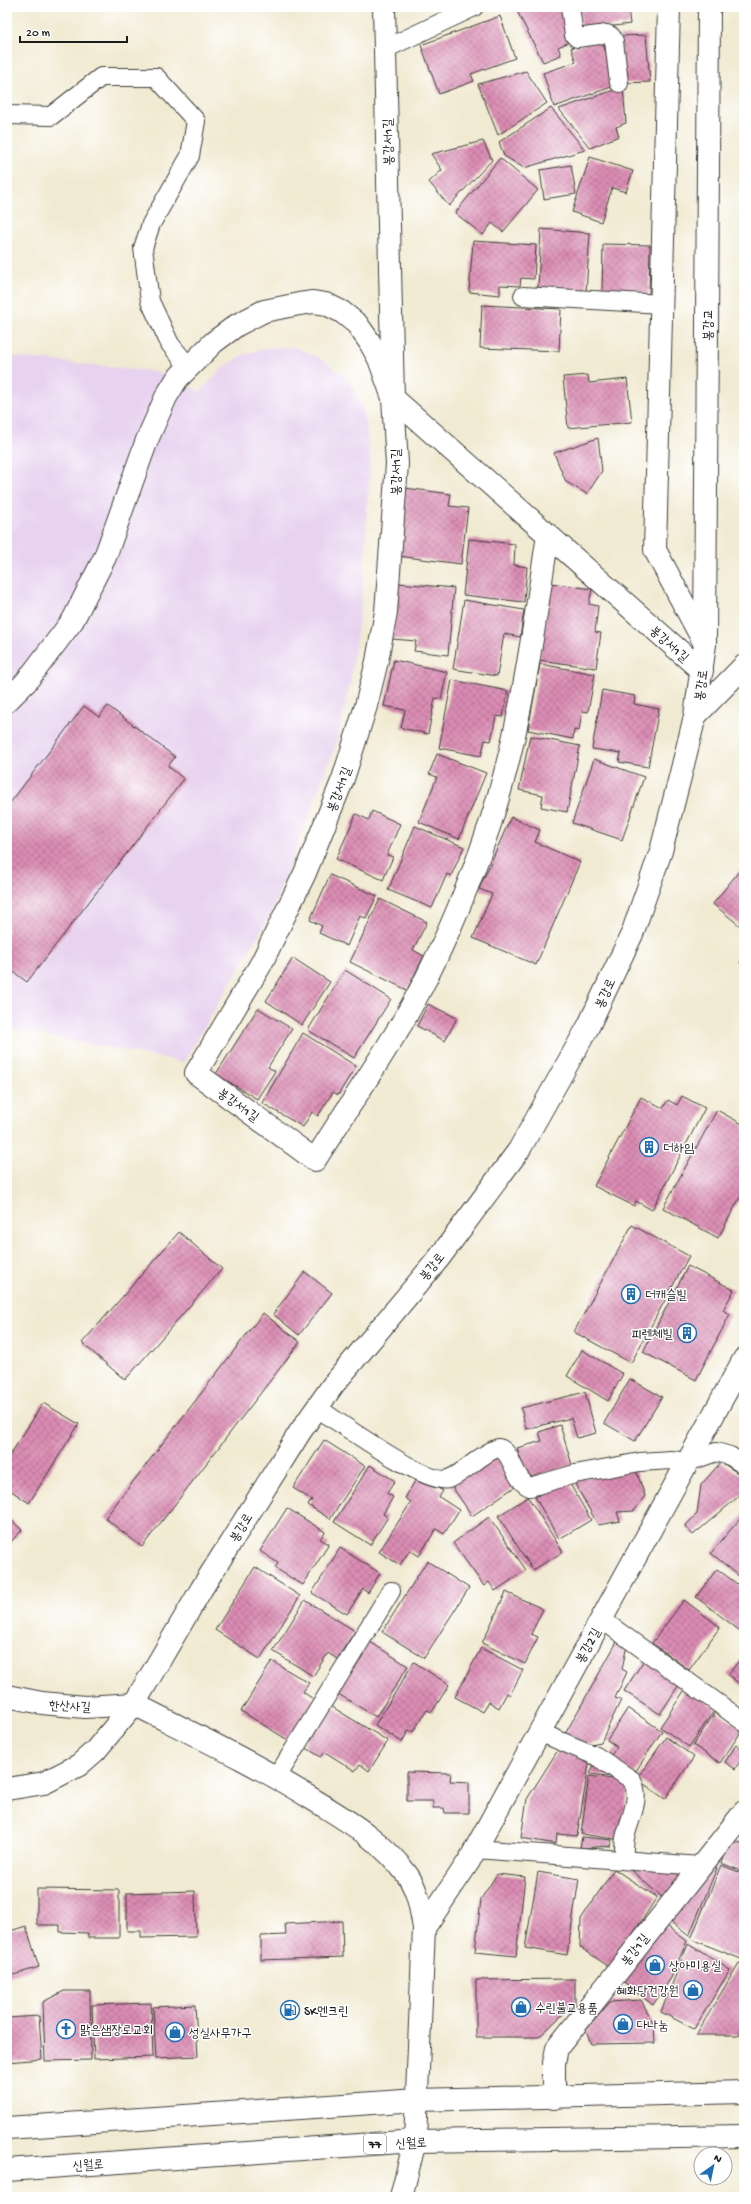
<svg xmlns="http://www.w3.org/2000/svg" width="751" height="2204" viewBox="0 0 751 2204" font-family="'Gochi Hand','Poor Story',sans-serif">
<style>
.built{fill:#e7d2ef}
.building{fill:url(#building-cross-hatch)}
.lines{fill:none;stroke-linecap:round;stroke-linejoin:round}
.service-casing{stroke:#3c3b37;stroke-width:20}
.minor-casing{stroke:#3c3b37;stroke-width:24}
.tertiary-casing{stroke:#3c3b37;stroke-width:24}
.primary-casing{stroke:#3c3b37;stroke-width:24}
.service{stroke:#fff;stroke-width:18}
.minor{stroke:#fff;stroke-width:22}
.tertiary{stroke:#fff;stroke-width:22}
.primary{stroke:#fff;stroke-width:22}
.labels{text-anchor:middle;stroke-width:3;stroke-linejoin:round;paint-order:stroke}
.shield{fill:#fff;stroke:#606060;stroke-width:1}
.shield-label{font-size:12px;font-weight:bold;fill:#1c1c1c}
.street-label{font-size:13px;fill:#1c1c1c;stroke:#fff}
.poi-label{font-size:13px;fill:#1c1c1c;stroke:#fff;text-anchor:start}
</style>
<defs>
<pattern id="building-cross-hatch" width="8" height="8" patternUnits="userSpaceOnUse"><rect width="8" height="8" fill="#db8cb4"/><path d="M0 0l8 8M0 8l8-8" fill="none" stroke="#b17292"/></pattern>
</defs>
<rect width="100%" height="100%" fill="#fff"/>
<filter id="ink" filterUnits="userSpaceOnUse"><feTurbulence type="fractalNoise" baseFrequency=".025" numOctaves="2"/><feDisplacementMap in="SourceGraphic" scale="8" xChannelSelector="R" yChannelSelector="G"/><feConvolveMatrix kernelMatrix="1 2 1 2 8 2 1 2 1" color-interpolation-filters="sRGB"/></filter>
<filter id="wash" filterUnits="userSpaceOnUse"><feTurbulence type="fractalNoise" baseFrequency=".012" numOctaves="4" result="noise"/><feDisplacementMap in="SourceGraphic" scale="16" xChannelSelector="R" yChannelSelector="G"/><feGaussianBlur stdDeviation="0.9" result="paint"/><feColorMatrix in="noise" values="0 0 0 0 0 0 0 0 0 0 0 0 0 0 0 0 0 1.4 0 .05"/><feComposite in="paint" operator="in"/></filter>
<g filter="url(#wash)">
<rect width="100%" height="100%" fill="#f1ead2"/>
<path class="built" d="M294,347L320,358L344,376L357,395L366,422L370,457L363,587L350,684L336,744L270,915L184,1062L7,1028V356L158,372L177,379L200,392L219,371L240,356L267,348Z"/>
<g id="blocks">
<g class="building">
<path d="M515,7H565L569,42L558,47L561,55L543,62Z"/>
<path d="M579,7H628L630,24L582,30Z"/>
<path d="M500,16L515,58L471,74L474,81L439,94L421,45Z"/>
<path d="M646,35L650,82L624,83L620,36Z"/>
<path d="M601,38L617,85L554,107L543,73L576,62L571,48Z"/>
<path d="M526,71L547,103L498,135L478,84Z"/>
<path d="M623,87L626,123L616,127L619,136L590,148L559,109Z"/>
<path d="M551,108L585,150L524,168L504,156L499,142Z"/>
<path d="M483,141L492,160L449,206L429,182L442,170L431,154Z"/>
<path d="M590,157L633,171L626,192L612,188L601,222L572,212Z"/>
<path d="M500,158L538,190L503,232L492,223L483,235L455,213Z"/>
<path d="M571,165L576,194L544,199L540,170Z"/>
<path d="M541,229L590,233L586,293L538,289Z"/>
<path d="M473,241L536,245L534,279L521,278L520,286L500,285V295L469,292Z"/>
<path d="M603,244L650,245L649,296L602,295Z"/>
<path d="M482,305L561,309L559,351L480,348Z"/>
<path d="M588,375L589,383L627,379L632,422L568,428L563,377Z"/>
<path d="M598,438L602,471L587,494L566,482L554,453Z"/>
<path d="M405,488L451,494L449,506L468,508L461,564L398,556Z"/>
<path d="M469,539L515,544L514,565L527,567L524,602L463,595Z"/>
<path d="M398,583L454,588L448,655L414,651L416,641L392,639Z"/>
<path d="M550,583L592,589L589,604L598,606L595,632L601,633L596,668L539,660Z"/>
<path d="M464,600L524,610L520,637L504,634L497,676L453,669Z"/>
<path d="M394,660L447,672L441,699L435,698L428,734L401,728L405,710L384,706Z"/>
<path d="M540,664L595,674L588,712L582,711L579,731L574,730L573,739L528,730Z"/>
<path d="M452,680L508,691L503,717L496,716L491,741L485,740L481,756L439,748Z"/>
<path d="M602,690L635,696L634,704L659,709L648,767L619,762L621,753L592,749Z"/>
<path d="M84,706L99,717L108,706L175,757L168,766L184,779L27,982L7,967V807Z"/>
<path d="M530,736L580,746L567,812L541,807L543,795L519,790Z"/>
<path d="M437,754L486,773L459,839L419,822L437,777L429,774Z"/>
<path d="M594,759L644,777L622,840L572,823Z"/>
<path d="M372,811L400,824L387,855L393,857L383,880L336,859L356,814L369,820Z"/>
<path d="M511,817L540,830L535,842L580,862L536,965L473,938L492,894L479,889Z"/>
<path d="M415,826L464,847L451,876L447,874L432,908L388,890Z"/>
<path d="M744,865V929L713,904Z"/>
<path d="M330,875L377,896L366,918L360,916L347,946L319,933L322,926L310,920Z"/>
<path d="M380,899L427,922L413,950L424,956L407,990L350,962Z"/>
<path d="M744,956V965L740,963Z"/>
<path d="M293,958L330,982L302,1025L266,1001Z"/>
<path d="M345,970L391,999L354,1058L308,1030Z"/>
<path d="M428,1004L457,1018L445,1041L417,1026Z"/>
<path d="M258,1008L292,1029L268,1067L275,1071L257,1099L216,1074Z"/>
<path d="M303,1033L356,1066L338,1095L333,1092L318,1116L312,1112L303,1127L262,1103Z"/>
<path d="M682,1096L705,1108L652,1210L636,1201L634,1206L594,1186L641,1097L663,1108L668,1100L677,1105Z"/>
<path d="M717,1110L744,1125V1175L740,1182L744,1184V1190L718,1238L663,1208Z"/>
<path d="M632,1225L689,1256L631,1363L574,1332Z"/>
<path d="M179,1232L222,1269L125,1380L82,1343Z"/>
<path d="M688,1266L734,1290L723,1310L730,1314L696,1380L643,1352Z"/>
<path d="M305,1272L332,1293L299,1335L273,1314Z"/>
<path d="M263,1313L300,1342L142,1547L105,1518Z"/>
<path d="M582,1350L623,1374L608,1401L567,1376Z"/>
<path d="M630,1379L662,1397L635,1441L604,1423Z"/>
<path d="M585,1392L596,1433L577,1438L571,1418L526,1429L521,1408Z"/>
<path d="M43,1403L79,1424L29,1503L7,1488V1460Z"/>
<path d="M560,1425L572,1465L527,1479L517,1448L542,1441L539,1432Z"/>
<path d="M324,1440L365,1466L330,1519L308,1505L312,1500L293,1488Z"/>
<path d="M498,1453L519,1484L472,1516L451,1485Z"/>
<path d="M721,1462L744,1477V1492L693,1535L685,1526L697,1514L701,1485Z"/>
<path d="M370,1465L395,1481L387,1493L393,1497L383,1514L388,1517L370,1545L334,1522Z"/>
<path d="M635,1467L645,1496L634,1511L617,1512L620,1521L598,1525L573,1480Z"/>
<path d="M418,1476L443,1491L439,1497L459,1510L444,1534L436,1529L419,1556L410,1550L400,1565L379,1552L411,1502L405,1498Z"/>
<path d="M567,1479L591,1520L559,1539L535,1497Z"/>
<path d="M528,1497L563,1552L533,1570L498,1516Z"/>
<path d="M287,1508L325,1532L320,1539L329,1544L303,1585L275,1568L278,1563L260,1551Z"/>
<path d="M744,1514V1580L711,1553Z"/>
<path d="M7,1516L22,1530L7,1546Z"/>
<path d="M489,1517L526,1570L495,1591L489,1582L484,1586L453,1543Z"/>
<path d="M340,1548L380,1573L368,1593L363,1589L347,1614L312,1593Z"/>
<path d="M427,1561L469,1588L424,1658L382,1632Z"/>
<path d="M255,1567L300,1596L260,1659L215,1630Z"/>
<path d="M717,1569L744,1589V1634L696,1597Z"/>
<path d="M506,1592L543,1609L531,1634L538,1637L525,1664L482,1643Z"/>
<path d="M305,1600L355,1631L337,1659L328,1653L313,1676L273,1651Z"/>
<path d="M684,1600L720,1627L689,1670L652,1643Z"/>
<path d="M367,1640L408,1666L376,1717L335,1692Z"/>
<path d="M618,1640L627,1645L622,1669L627,1672L615,1698L621,1700L601,1742L586,1745L565,1734Z"/>
<path d="M481,1648L523,1670L510,1695L507,1693L499,1708L489,1702L483,1712L455,1697Z"/>
<path d="M744,1654V1687L728,1675Z"/>
<path d="M644,1660L680,1683L660,1714L624,1691Z"/>
<path d="M272,1661L309,1683L303,1692L316,1701L291,1742L241,1711Z"/>
<path d="M414,1662L449,1685L432,1712L427,1710L413,1732L409,1730L402,1742L375,1725Z"/>
<path d="M686,1688L716,1708L689,1747L660,1727Z"/>
<path d="M329,1705L388,1741L369,1771L360,1764L355,1771L325,1752L321,1757L303,1746Z"/>
<path d="M628,1708L662,1731L634,1774L609,1758L617,1747L607,1740Z"/>
<path d="M716,1711L743,1729L720,1763L693,1745Z"/>
<path d="M666,1737L694,1757L665,1799L637,1779Z"/>
<path d="M736,1745L744,1751V1755L735,1769L725,1762Z"/>
<path d="M558,1750L590,1758L577,1836L557,1834L556,1844L521,1838L527,1799Z"/>
<path d="M596,1760L623,1778L590,1774Z"/>
<path d="M407,1772L451,1773L450,1781L469,1782V1813H445L444,1808H433V1801H407Z"/>
<path d="M589,1776L629,1781L621,1840L581,1834Z"/>
<path d="M582,1837L612,1840L610,1846L580,1848Z"/>
<path d="M729,1842L744,1843V1872L721,1863Z"/>
<path d="M710,1863L717,1868L689,1936L667,1919Z"/>
<path d="M721,1865L744,1874V1953L741,1959L691,1939Z"/>
<path d="M634,1866L671,1868L681,1877L663,1898L631,1870Z"/>
<path d="M614,1869L657,1897L611,1968L580,1947L581,1919Z"/>
<path d="M538,1872L579,1879L567,1955L525,1948Z"/>
<path d="M497,1874L525,1877L516,1956L475,1952L481,1899Z"/>
<path d="M37,1889L119,1890V1938H88V1933L60,1932V1925H37Z"/>
<path d="M195,1891L196,1937L141,1938V1931H127V1893Z"/>
<path d="M342,1921L343,1957L261,1960V1936L286,1935L285,1924Z"/>
<path d="M663,1923L687,1941L671,1978L653,2005L620,1980Z"/>
<path d="M26,1926L39,1967L7,1977V1932Z"/>
<path d="M688,1944L730,1970L694,2029L661,2012Z"/>
<path d="M739,1963L744,1964V2025L739,2035H696Z"/>
<path d="M575,1979V2003L539,2037H476V1980Z"/>
<path d="M64,1991H90L91,2060L45,2061L43,2002Z"/>
<path d="M641,2000L654,2024L655,2043L591,2044L586,2030L610,2002Z"/>
<path d="M151,2003L153,2057L94,2059L92,2005Z"/>
<path d="M195,2005L198,2056L156,2058L153,2007Z"/>
<path d="M39,2016L42,2059L7,2062V2018Z"/>
</g>
</g>
</g>
<g filter="url(#ink)">
<use href="#blocks" fill-opacity="0" stroke="#3c3b37" stroke-width="1"/>
<g class="lines">
<g class="service-casing">
<g id="service">
<path d="M570,7L574,35L577,38L607,34L611,36L614,41L619,83"/>
<path d="M385,49L474,7"/>
<path d="M7,115L51,116L101,77H156L196,121L190,156L151,224L143,248L150,301L170,344L188,366"/>
<path d="M523,296L662,304"/>
<path d="M317,1408C338,1421 427,1486 448,1479C466,1473 479,1454 498,1448C513,1450 513,1481 530,1487L575,1474L640,1462L671,1460L688,1462L716,1452L730,1456L744,1465"/>
<path d="M601,1619L744,1722"/>
<path d="M539,1732L596,1756L632,1780C642,1799 629,1819 625,1838C624,1845 624,1853 623,1860"/>
<path d="M277,1777L391,1591"/>
<path d="M476,1849L700,1866"/>
</g>
</g>
<g class="minor-casing">
<g id="minor">
<path d="M384,7L393,398L397,464L386,612L377,661L366,706L343,779L305,873L261,964L196,1073L315,1160C344,1114 374,1069 402,1023C438,961 467,892 490,824C521,730 533,632 548,535"/>
<path d="M669,7L655,550L705,644"/>
<path d="M7,701L26,682L73,620L105,557L147,440L166,397L177,379L214,342L237,325L264,311L299,304L313,302L326,304L342,312L357,324L369,341L379,359L393,398L702,671"/>
<path d="M695,716L744,666"/>
<path d="M7,1696L42,1703L85,1707L134,1704"/>
<path d="M424,1928L469,1861L744,1359"/>
<path d="M554,2098V2063L557,2048L744,1812"/>
<path d="M401,2197L415,2141"/>
</g>
</g>
<g class="tertiary-casing">
<g id="tertiary">
<path d="M134,1704C195,1735 256,1764 314,1800C348,1821 384,1842 408,1876C418,1891 421,1910 424,1928L415,2141"/>
<path d="M7,1789L44,1783L79,1765L95,1751L134,1704L202,1588L300,1432L333,1385L439,1258L519,1150L588,1027L632,934L661,851L681,773L695,716L705,644L709,7"/>
</g>
</g>
<g class="primary-casing">
<g id="primary">
<path d="M7,2128L417,2100L744,2092"/>
<path d="M7,2170L415,2141L744,2136"/>
</g>
</g>
<use href="#service" class="service"/>
<use href="#minor" class="minor"/>
<use href="#tertiary" class="tertiary"/>
<use href="#primary" class="primary"/>
</g>
</g>
<defs>
<g id="building-ring" transform="scale(1)"><circle r="9.5" fill="#fff" stroke="#1f6fb2" stroke-width="1.5"/><path d="M-4-6H4V6H1V3H-1V6H-4ZM-2.5-4.3h1.7v1.8h-1.7ZM.8-4.3h1.7v1.8H.8ZM-2.5-1h1.7V.8h-1.7ZM.8-1h1.7V.8H.8Z" fill="#1f6fb2"/></g>
<g id="shop-ring" transform="scale(1)"><circle r="9.5" fill="#fff" stroke="#1f6fb2" stroke-width="1.5"/><path d="M-5-2.5h2.3a2.7 3.5 0 0 1 5.4 0H5L5.5 6h-11ZM-1.5-2.5h3a1.5 2.3 0 0 0-3 0Z" fill="#1f6fb2"/></g>
<g id="fuel-ring" transform="scale(1)"><circle r="9.5" fill="#fff" stroke="#1f6fb2" stroke-width="1.5"/><path d="M-5.5-6h7V0h2V4h1.3V-2.5L3-4.5l.8-.8L6-3V5H2.5V1h-1V6h-7ZM-4.2-4.7v3.2H.2V-4.7Z" fill="#1f6fb2"/></g>
<g id="church-ring" transform="scale(1)"><circle r="9.5" fill="#fff" stroke="#1f6fb2" stroke-width="1.5"/><path d="M-1.2-6h2.4v3.5h3.3v2.4h-3.3V6h-2.4V-.1h-3.3v-2.4h3.3Z" fill="#1f6fb2"/></g>
</defs>
<g fill-rule="evenodd">
<use href="#building-ring" x="649" y="1147"/>
<use href="#building-ring" x="631" y="1294"/>
<use href="#building-ring" x="687" y="1333"/>
<use href="#shop-ring" x="655" y="1965"/>
<use href="#shop-ring" x="693" y="1990"/>
<use href="#shop-ring" x="521" y="2007"/>
<use href="#fuel-ring" x="290" y="2010"/>
<use href="#shop-ring" x="623" y="2024"/>
<use href="#church-ring" x="66" y="2029"/>
<use href="#shop-ring" x="175" y="2032"/>
</g>
<g class="labels">
<rect class="shield" x="364" y="2134" width="22" height="20" rx="3"/>
<g class="shield-label">
<text x="375" y="2148">77</text>
</g>
<g class="street-label">
<text transform="translate(387 142) rotate(-91)" y="5">봉강서1길</text>
<text transform="translate(707 325) rotate(-90)" y="5">봉강교</text>
<text transform="translate(395 472) rotate(-90)" y="5">봉강서1길</text>
<text transform="translate(670 643) rotate(42)" y="5">봉강서1길</text>
<text transform="translate(700 685) rotate(-82)" y="5">봉강로</text>
<text transform="translate(338 789) rotate(-69)" y="5">봉강서1길</text>
<text transform="translate(604 993) rotate(-65)" y="5">봉강로</text>
<text transform="translate(239 1104) rotate(36)" y="5">봉강서1길</text>
<text transform="translate(431 1266) rotate(-51)" y="5">봉강로</text>
<text transform="translate(240 1527) rotate(-58)" y="5">봉강로</text>
<text transform="translate(587 1645) rotate(-61)" y="5">봉강2길</text>
<text transform="translate(70 1705) rotate(3)" y="5">한산사길</text>
<text transform="translate(634 1949) rotate(-52)" y="5">봉강1길</text>
<text transform="translate(411 2142) rotate(-3)" y="5">신월로</text>
<text transform="translate(88 2164) rotate(-4)" y="5">신월로</text>
</g>
<g class="poi-label">
<text x="663" y="1152">더하임</text>
<text x="645" y="1299">더캐슬빌</text>
<text x="673" y="1338" text-anchor="end">피렌체빌</text>
<text x="669" y="1970">상아미용실</text>
<text x="679" y="1995" text-anchor="end">혜화당건강원</text>
<text x="535" y="2012">수린불교용품</text>
<text x="304" y="2015">SK엔크린</text>
<text x="637" y="2029">다나눔</text>
<text x="80" y="2034">맑은샘장로교회</text>
<text x="189" y="2037">성실사무가구</text>
</g>
</g>
<rect width="751" height="2204" fill="none" stroke="#fff" stroke-width="24"/>
<g transform="translate(713 2166) rotate(33)"><circle r="19" fill="#ffffff" stroke="#a4a4a4"/>
<path d="M0-3L7 15L0 10L-7 15Z" fill="#1f6fb2"/>
<text y="-6" font-size="11" font-weight="bold" text-anchor="middle" fill="#1c1c1c">N</text>
</g>
<path d="M20 36v6h107v-6" fill="none" stroke="#1c1c1c" stroke-width="2"/>
<text x="26" y="36" font-size="12" fill="#1c1c1c" stroke="#ffffff" stroke-width="3" paint-order="stroke">20 m</text>
</svg>
